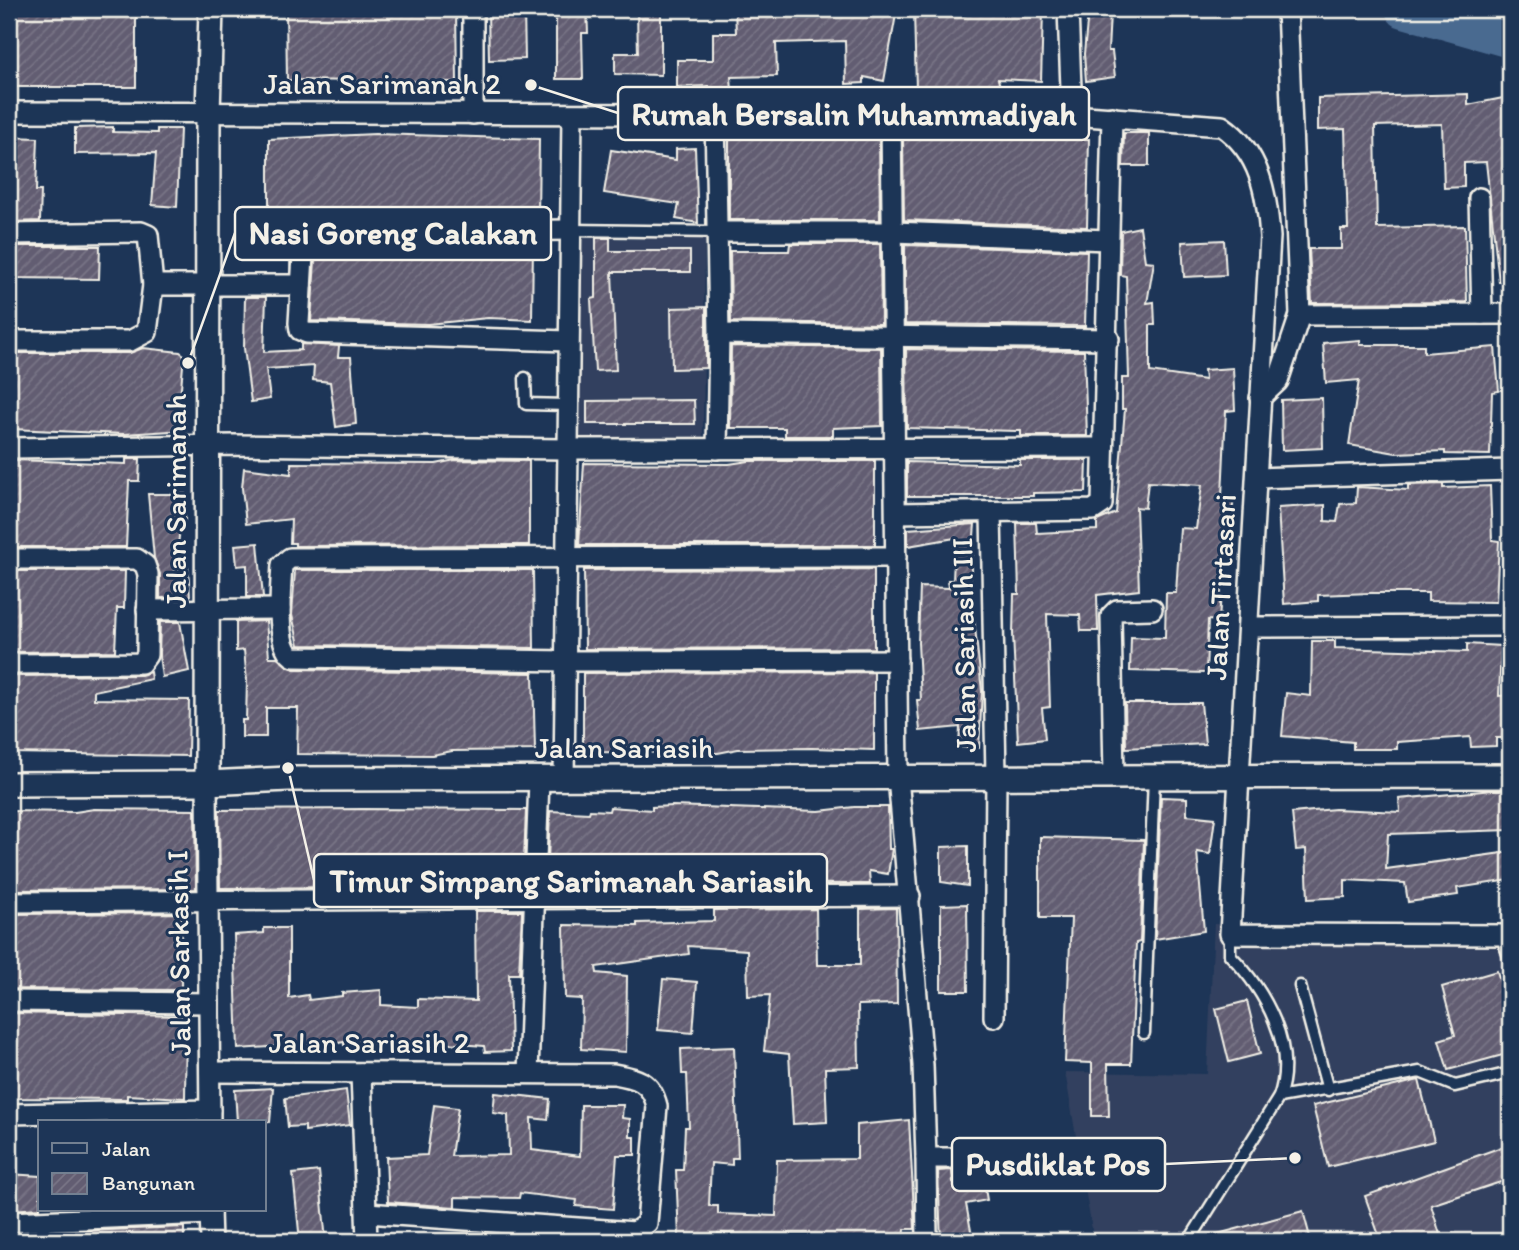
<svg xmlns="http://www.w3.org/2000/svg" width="1519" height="1250" viewBox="0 0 1519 1250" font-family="Itim,sans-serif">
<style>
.built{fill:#32415f}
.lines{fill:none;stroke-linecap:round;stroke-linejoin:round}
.river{stroke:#4a6a90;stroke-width:38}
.building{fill:url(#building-hatch);stroke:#f4f1e8;stroke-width:2}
.service-casing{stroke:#f4f1e8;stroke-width:15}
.minor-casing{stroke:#f4f1e8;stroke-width:24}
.tertiary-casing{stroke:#f4f1e8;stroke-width:28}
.service{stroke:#1d3557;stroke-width:10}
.minor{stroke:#1d3557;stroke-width:19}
.tertiary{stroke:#1d3557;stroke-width:23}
.labels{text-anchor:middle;stroke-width:6;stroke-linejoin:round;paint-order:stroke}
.street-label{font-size:30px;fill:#f4f1e8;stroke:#1d3557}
.leader{fill:none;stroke:#f4f1e8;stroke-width:2.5}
.callout-dot{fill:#f4f1e8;stroke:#1d3557;stroke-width:2.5}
.callout{fill:#1d3557;stroke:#f4f1e8;stroke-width:2.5}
.callout-label{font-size:32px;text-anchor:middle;font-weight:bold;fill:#f4f1e8}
</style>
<defs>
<pattern id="building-hatch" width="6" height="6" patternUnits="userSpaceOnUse" patternTransform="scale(1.75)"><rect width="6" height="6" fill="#625d72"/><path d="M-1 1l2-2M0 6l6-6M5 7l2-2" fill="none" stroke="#797586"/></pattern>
</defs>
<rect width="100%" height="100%" fill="#1d3557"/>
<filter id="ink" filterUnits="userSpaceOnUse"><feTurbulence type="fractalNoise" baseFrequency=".0143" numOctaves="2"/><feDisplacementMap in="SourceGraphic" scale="14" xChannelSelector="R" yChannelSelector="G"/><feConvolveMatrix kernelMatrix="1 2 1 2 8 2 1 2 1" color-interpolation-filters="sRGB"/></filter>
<g filter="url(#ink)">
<g class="built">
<path d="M579,238L705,239L703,439L577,438Z"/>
<path d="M1214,924L1510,938V1241H1094L1065,1072L1207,1074Z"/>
</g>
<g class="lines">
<path class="river" d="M1404,9L1510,39"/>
</g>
<g class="building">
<rect x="12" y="9" width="124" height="78"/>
<path d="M286,9H456L457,82L287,80Z"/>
<path d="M488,9H524L525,59L489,60Z"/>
<path d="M556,9H587L588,33H582L583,79H556Z"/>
<path d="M735,9H897L884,81L864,77V83L846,84L845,41L776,43L777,76L731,77L732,91L709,92V86L677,87V60H713V33H736Z"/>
<path d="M914,9H963V16L993,9L1043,11L1041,81L998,79L1004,101L999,103L984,102L980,88L916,90Z"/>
<path d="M637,12H661V75L615,74V53H638Z"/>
<path d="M1088,12L1110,13L1108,51H1112L1115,77L1086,81L1084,54Z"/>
<path d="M1468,94V105L1508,97L1510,282H1499L1486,162L1464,163V187L1444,188L1442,124L1375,126L1377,228L1465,226L1467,302L1312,303L1309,249H1341V229H1348L1345,129L1318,130V98Z"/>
<path d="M113,127V132L157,133V129H180L177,207L152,205L156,153L75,154V128Z"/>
<path d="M1124,133H1149V166H1123Z"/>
<path d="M375,134L539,139L538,218L383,220V214H340V220L308,221L300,225L292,237L290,273L291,219H269V139Z"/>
<path d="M729,134L879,137L880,220H729Z"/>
<path d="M10,137L38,138L36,191H41L40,221L12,222L14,174H9Z"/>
<path d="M903,138L1089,139L1087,227L904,220Z"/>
<path d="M695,148L698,223L676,219L679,204L604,193L611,150L676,160V149Z"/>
<path d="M1140,227L1145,261L1154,262L1147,303L1154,302L1155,325H1150V372L1205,380L1204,370L1233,368L1235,410L1226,411L1222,496L1234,498L1231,519H1226L1219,621L1208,620L1206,673L1130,671L1131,637L1165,638L1166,593H1176L1180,528L1196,529L1202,485L1148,482L1145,508L1136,507L1139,590L1097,595L1098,631H1081L1080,615L1047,614L1050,707L1042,708L1045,739L1018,742L1013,634L1014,594H1019L1017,523H1036L1037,533L1097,530V521L1116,513L1125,409H1122V378H1129L1126,276L1120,275L1121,231Z"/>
<path d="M596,238H610V251H690V272H612L616,370L595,371L591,299L596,298Z"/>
<path d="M1224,240L1226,275L1184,277L1182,242Z"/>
<path d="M533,243L532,320L488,318L428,324L311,321L316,245Z"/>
<path d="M790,244H880L881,324L731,322L730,251H789Z"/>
<path d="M905,245L1087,251L1085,326L905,324Z"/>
<path d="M11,246H100L99,279L11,278Z"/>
<path d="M245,297H266L264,352L301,350V344L339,346L338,357H351L356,424L336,427L330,382L313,380L314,366L266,369L270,399L251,402L244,348Z"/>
<path d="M706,307V368L672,369L671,308Z"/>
<path d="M1360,340V345H1424V353L1495,347L1499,391L1492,392L1490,455L1445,454V451L1396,453L1349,445L1359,380L1326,383L1323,343Z"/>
<path d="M731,346L881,348L882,426L833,428V436H785V428H730Z"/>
<path d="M143,348L180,352L184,355L179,409L183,408L186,430L124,434L12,429L15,379H9L10,353H130Z"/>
<path d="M906,349L1084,351L1087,436H1021V431H1017L907,428Z"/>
<path d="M1322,398L1323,448L1282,450L1281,400Z"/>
<path d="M694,400L695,424H587V401Z"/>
<path d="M126,459H140L139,481H129L126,547H10L14,460L126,464Z"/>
<path d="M455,460L529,461V545L295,546V543H290L291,519L246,524L242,488L244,468L291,474V463L436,464Z"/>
<path d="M1020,460H1087L1086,492L1033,493V496H907V462L1020,465Z"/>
<path d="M749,461H875V545H579L584,463L729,464Z"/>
<path d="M1443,484V488L1490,486L1492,540L1499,541L1496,602L1428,601V593H1371L1318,595V601L1284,604L1278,508L1325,505V521L1337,522L1340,504L1356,503L1357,487L1408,490V485Z"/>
<path d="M148,494H185V520H181L175,570L188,568L190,597L160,598V574L154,558Z"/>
<path d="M975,524L970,582L982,691L979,748L959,747L960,727L920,731L917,700H921L918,643L920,587L949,588L948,580H953L955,538L908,546V529Z"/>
<path d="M258,543L263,597H247V565L237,566L235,545Z"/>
<path d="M874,569V648L585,649L584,570Z"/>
<path d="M295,570H533L534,648L299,645L292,615Z"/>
<path d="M9,571H125L124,608H117L115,651L9,652Z"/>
<path d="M266,621L269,657H277L294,669L533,673L535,750L452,751L432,755L297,754L298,708H266V737H242V720H246L247,681L244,650L236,651V622Z"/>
<path d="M160,622H180L189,671L162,677L159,656Z"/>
<path d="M1312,641H1335V648L1467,652V644L1501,646L1499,696L1510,695V738H1496V746L1471,747L1470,737L1397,742V749H1353V742L1282,736L1286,693L1311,696Z"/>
<path d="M150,672L151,679L94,691V699L189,700L188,756L12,753L14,708H9L10,676L141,675Z"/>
<path d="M874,672V750L812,748L738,749L718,753L583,752V673Z"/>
<path d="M1125,703H1201L1205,744L1126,748Z"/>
<path d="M1493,790H1510V830L1388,834L1386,869L1510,852V880L1457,888L1458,895L1408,902L1405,883L1345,880V897L1308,899L1306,849L1296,850L1292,813L1335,809L1400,812L1399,799Z"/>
<path d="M1161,797L1187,798V815L1215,818L1210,854L1197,852L1204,931L1155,939Z"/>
<path d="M673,806L819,811L854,807H888L889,849H892L888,874L869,871L870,884L660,883L547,886L550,811L589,813L590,810L609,811L610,807L652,810V807Z"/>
<path d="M94,809L195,810L196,889L9,890V811L75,812Z"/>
<path d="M364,809L526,810L523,886L220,888L219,810Z"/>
<path d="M1040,837L1144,840L1140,942L1136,943L1131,1064H1108L1109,1116H1092V1063L1065,1062L1071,918H1040Z"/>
<path d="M968,846V886L941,882V847Z"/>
<path d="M967,904L968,991H941V905Z"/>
<path d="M896,908L897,1004L858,1005L859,1067L825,1068L827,1122L793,1124L789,1054L764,1051L770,995L748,996L747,950L688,946L689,954L596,967L597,973L627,976L626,1052L581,1049L582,999L565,998L564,925L637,926V923L714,921V910L816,909L817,965H860V909Z"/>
<path d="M475,911H522L519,974H509L511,1051L485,1052L484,1046L433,1042V1047L382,1043L344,1045V1042L302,1049L301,1045L238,1049L234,935L264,933V928H289V998L308,995L309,1000L342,996V993L381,990V1005L418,1007V999L476,1001Z"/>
<path d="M182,913L181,990L9,989V914Z"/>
<path d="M1497,971L1510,1016V1053L1448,1070L1439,1040L1455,1035L1442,987Z"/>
<path d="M663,979L697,982L693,1033L658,1030Z"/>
<path d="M1247,1001L1260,1054L1229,1062L1216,1009Z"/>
<path d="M9,1013L186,1016L185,1098L127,1095V1099L9,1098Z"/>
<path d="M734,1047L738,1158H732V1165L711,1163L709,1206H718V1214L776,1216L777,1160L857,1159V1125L909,1120L915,1229H905L904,1241H811L810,1235H780V1239L718,1233V1237H679L676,1170H683L685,1127H689L687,1074H682L681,1049Z"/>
<path d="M1419,1080L1434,1141L1328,1167L1313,1106Z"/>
<path d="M273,1088L270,1122H237L235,1090Z"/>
<path d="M346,1090L350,1125L305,1131V1126L288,1127L285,1098Z"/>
<path d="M495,1093L550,1099L548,1120L531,1118L532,1150L580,1156L581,1105H623L622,1118L630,1119V1137H635V1155H617L613,1209L576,1206L577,1200L520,1193L519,1198L455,1197V1207L388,1202L386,1157L427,1155L434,1105L458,1108L451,1156L509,1155L508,1115L493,1113Z"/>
<path d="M1510,1144V1179L1431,1205L1442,1241H1381L1365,1196Z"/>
<path d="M952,1170L953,1182L983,1177L987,1200L966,1204L972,1236L941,1241L938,1171Z"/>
<path d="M319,1171L326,1241H300L293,1174Z"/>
<path d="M9,1174L40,1176V1208L9,1210Z"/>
<path d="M1303,1211L1311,1241H1211L1210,1236Z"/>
<path d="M184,1227V1241H9V1234Z"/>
</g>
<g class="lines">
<g class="service-casing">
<g id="service">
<path d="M571,230L718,232"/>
<path d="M525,378L526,404L568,405"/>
<path d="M1501,935L1510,959"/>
<path d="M1300,986L1328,1090"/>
<path d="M1144,1033L1154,777"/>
<path d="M1279,1097L1420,1072L1455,1086L1510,1073"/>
<path d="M1189,1241L1279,1097C1297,1047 1265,990 1230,955V934"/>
</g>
</g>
<g class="minor-casing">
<g id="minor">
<path d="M1068,9L1072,115"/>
<path d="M9,112L1072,115L1222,126C1260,152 1267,194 1270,237L1230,934L1510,935"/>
<path d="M473,114V9"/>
<path d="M715,115L719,334L717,449"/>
<path d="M891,116L898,777L923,1065L926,1158H996L1007,1172"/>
<path d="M1479,198L1482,314"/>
<path d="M718,232H893L1108,240"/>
<path d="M9,234L141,232L148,235L153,285L147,332L130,341H9"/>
<path d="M153,285H301"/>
<path d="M1300,315L1510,314"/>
<path d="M719,334L1109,339"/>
<path d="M568,341L307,333L300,330L299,323L304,239L309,233L571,230"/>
<path d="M1260,398L1278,381L1300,315L1287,9"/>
<path d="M9,448L234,445L567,449L1103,448"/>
<path d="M1257,478L1510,470"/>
<path d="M896,513L1093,510L1102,504L1112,117"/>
<path d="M991,513L996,776L994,1017"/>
<path d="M896,557L290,558L282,565C281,584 274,649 294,657L567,661L897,660"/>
<path d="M9,559H137L145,565L148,574L147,655L141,663L9,664"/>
<path d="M147,610L280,609"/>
<path d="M1248,627L1510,626"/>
<path d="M1114,776L1111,616L1117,610L1152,609"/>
<path d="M564,780L572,115"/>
<path d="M207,783L210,1122"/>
<path d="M9,902L910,896"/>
<path d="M9,1001L209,1003"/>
<path d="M210,1072L614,1074C637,1078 651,1081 657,1106L647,1223L635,1232L367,1213"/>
<path d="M361,1073L367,1241"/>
<path d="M528,1073L539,780"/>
<path d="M9,1114L210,1110"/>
<path d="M926,1158L927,1241"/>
<path d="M210,1210L211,1241"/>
<path d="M9,1222L210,1214"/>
</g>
</g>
<g class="tertiary-casing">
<g id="tertiary">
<path d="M207,783L208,113L211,9"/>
<path d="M9,784L207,783L289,779L1510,776"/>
</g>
</g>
<use href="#service" class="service"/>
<use href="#minor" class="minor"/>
<use href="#tertiary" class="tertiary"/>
</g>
</g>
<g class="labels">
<g class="street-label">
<text x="382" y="94">Jalan Sarimanah 2</text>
<text transform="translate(176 501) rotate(-90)" y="10">Jalan Sarimanah</text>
<text transform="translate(1221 587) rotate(-87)" y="10">Jalan Tirtasari</text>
<text transform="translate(964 645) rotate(-91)" y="10">Jalan Sariasih III</text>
<text x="624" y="758">Jalan Sariasih</text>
<text transform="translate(179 953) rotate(-91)" y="10">Jalan Sarkasih I</text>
<text x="369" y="1053">Jalan Sariasih 2</text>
</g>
</g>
<path class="leader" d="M531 85L618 113M188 363L235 233M288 768L314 880M1295 1158L1165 1164"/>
<g class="callout-dot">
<circle cx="531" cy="85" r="7"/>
<circle cx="188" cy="363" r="7"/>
<circle cx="288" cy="768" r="7"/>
<circle cx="1295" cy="1158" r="7"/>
</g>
<g class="callout">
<rect x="618" y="87" width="471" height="53" rx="7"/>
<rect x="235" y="207" width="316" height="53" rx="7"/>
<rect x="314" y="854" width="513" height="53" rx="7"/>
<rect x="952" y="1138" width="213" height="53" rx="7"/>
</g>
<g class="callout-label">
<text x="854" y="125">Rumah Bersalin Muhammadiyah</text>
<text x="393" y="244">Nasi Goreng Calakan</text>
<text x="571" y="892">Timur Simpang Sarimanah Sariasih</text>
<text x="1058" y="1175">Pusdiklat Pos</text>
</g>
<rect width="1519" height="1250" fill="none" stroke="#1d3557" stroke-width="35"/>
<rect x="18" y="18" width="1484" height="1215" fill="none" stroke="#f4f1e8" stroke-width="2.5" filter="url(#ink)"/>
<rect x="38" y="1120" width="228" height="91" fill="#1d3557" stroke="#738091" stroke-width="2"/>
<rect x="52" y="1143" width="35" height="10" fill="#1d3557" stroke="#738091" stroke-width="2"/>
<text x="102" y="1156" font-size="21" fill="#f4f1e8">Jalan</text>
<rect x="52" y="1173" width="35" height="21" fill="url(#building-hatch)" stroke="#738091" stroke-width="2"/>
<text x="102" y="1190" font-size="21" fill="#f4f1e8">Bangunan</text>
</svg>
